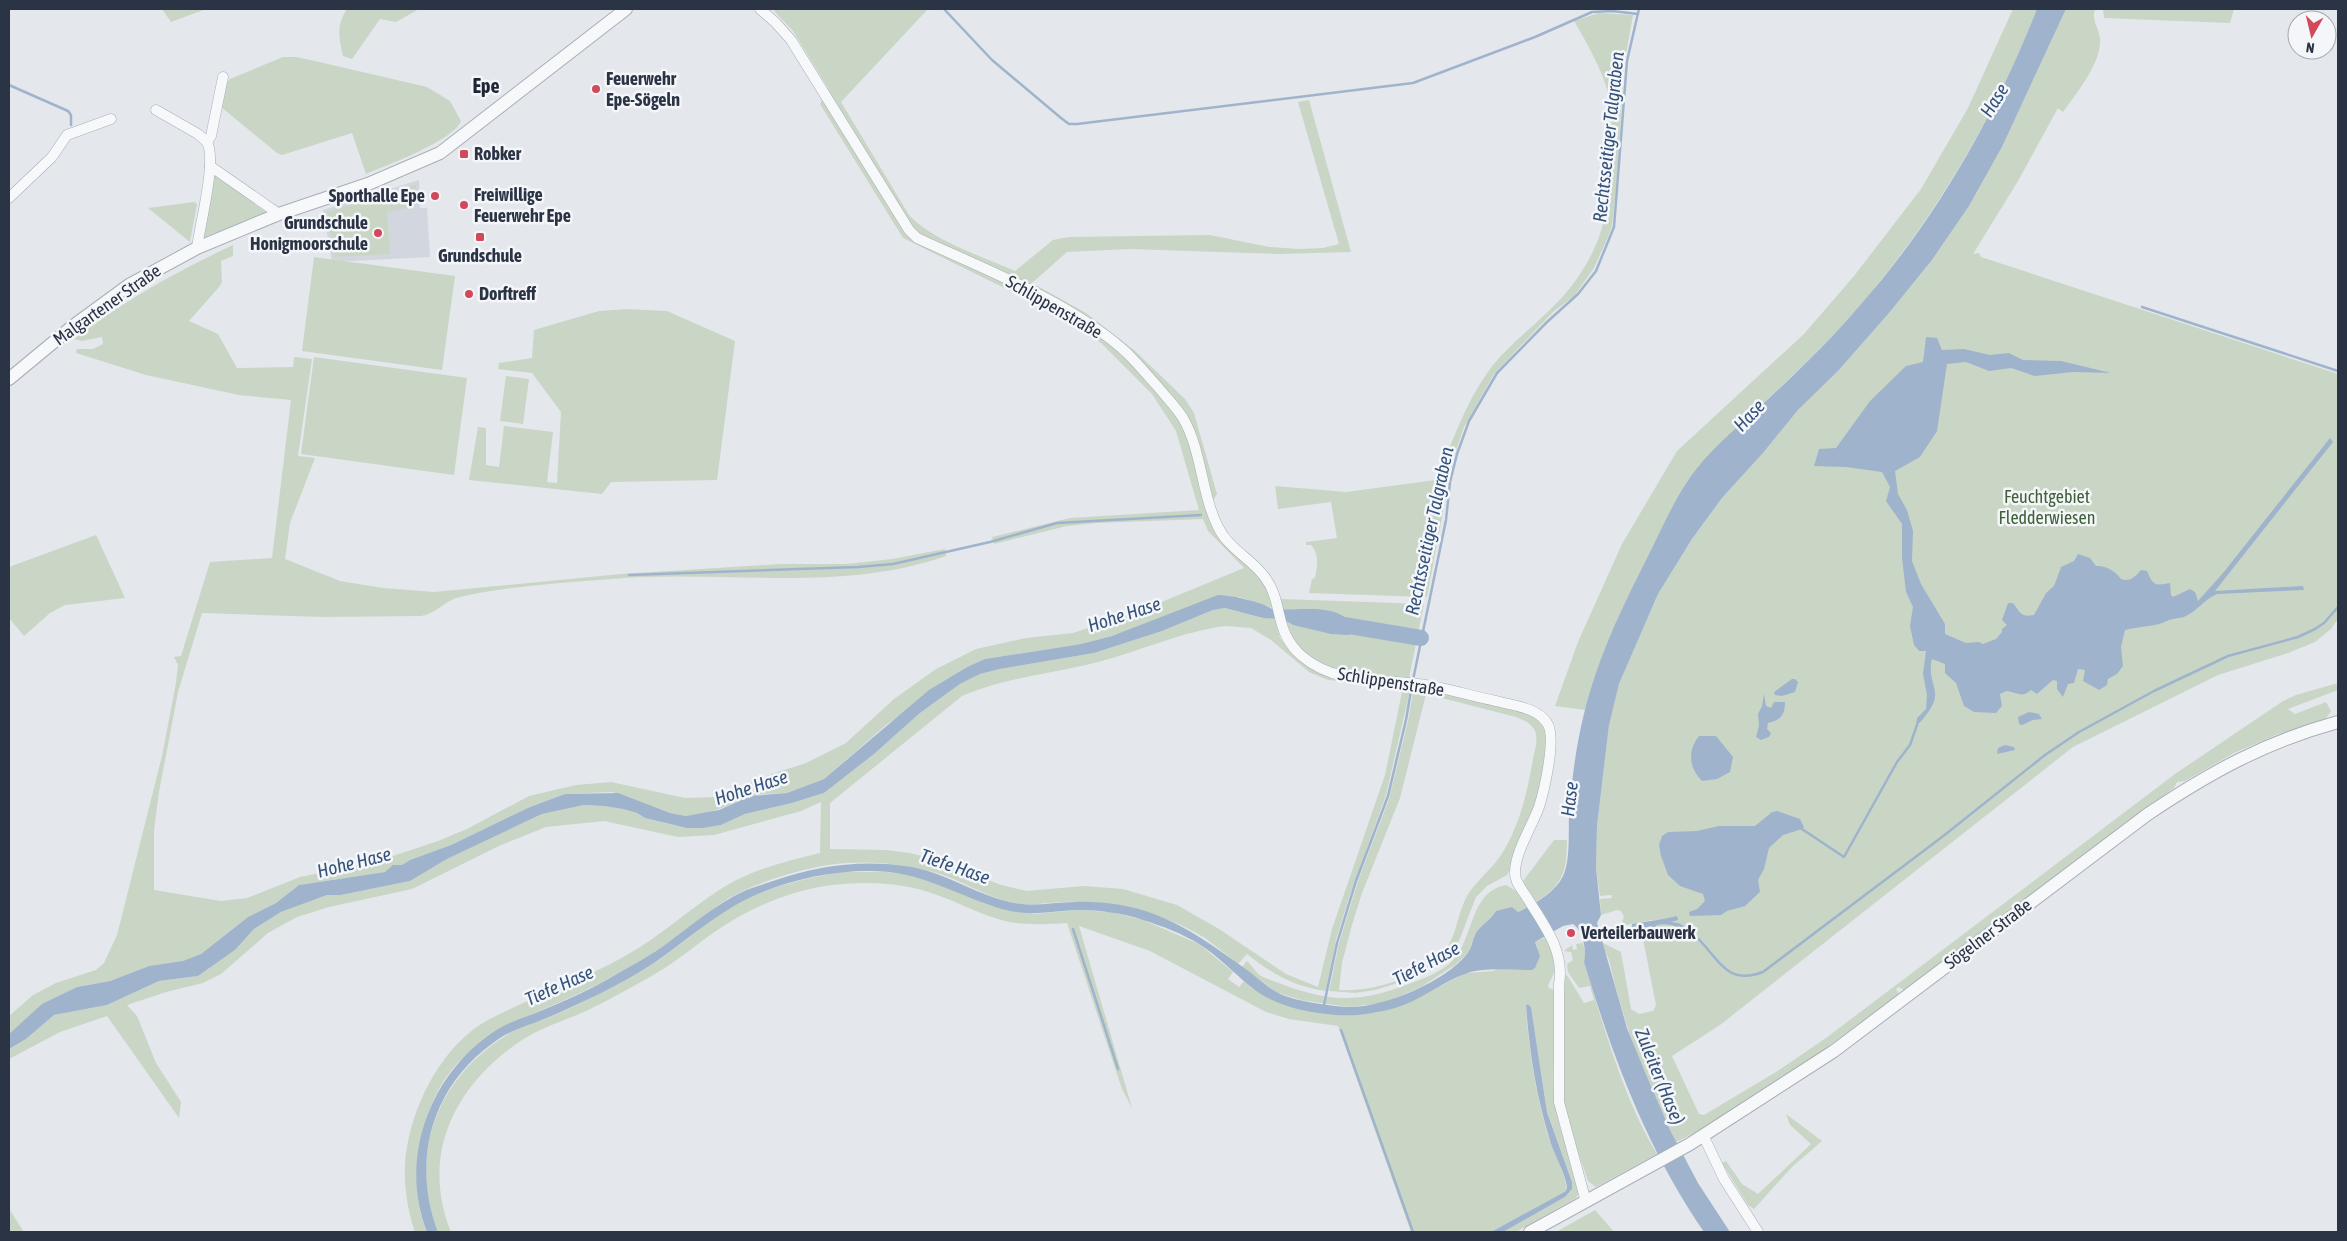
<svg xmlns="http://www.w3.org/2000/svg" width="2347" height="1241" viewBox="0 0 2347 1241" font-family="'Asap Condensed',sans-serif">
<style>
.built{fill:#d2d6de}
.green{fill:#c9d6c5;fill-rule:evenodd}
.water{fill:#9fb4cc}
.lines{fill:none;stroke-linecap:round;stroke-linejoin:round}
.stream{stroke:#9fb4cc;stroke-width:2.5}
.river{stroke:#9fb4cc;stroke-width:16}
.minor-casing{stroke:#a9aeb7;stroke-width:11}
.tertiary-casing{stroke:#a9aeb7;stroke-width:14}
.minor{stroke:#f7f8fa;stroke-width:10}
.tertiary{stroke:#f7f8fa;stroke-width:12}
.poi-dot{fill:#d1495b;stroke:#f4f6f9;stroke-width:2}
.labels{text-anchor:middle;stroke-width:5;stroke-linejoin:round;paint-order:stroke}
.poi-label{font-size:18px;font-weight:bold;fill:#2b3445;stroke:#f4f6f9;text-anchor:start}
.street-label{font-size:18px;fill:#2b3445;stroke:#f4f6f9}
.park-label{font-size:18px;fill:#3f6138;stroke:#f4f6f9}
.water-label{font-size:19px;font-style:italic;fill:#34527a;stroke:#f4f6f9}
.quarter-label{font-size:20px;font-weight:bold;fill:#1d2536;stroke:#f4f6f9}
</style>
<rect width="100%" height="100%" fill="#e4e7ec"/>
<path class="built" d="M419,180L420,208H427L430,257L332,262L323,210Z"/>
<g class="green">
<path d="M162,9H206L171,22Z"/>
<path d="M347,9H419L396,22L380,19L352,59L343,56C339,38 336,25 347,9Z"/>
<path d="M777,9H928L841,102L909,215C933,241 982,256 1015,271L1053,240L1069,237L1210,235L1269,247L1299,249L1323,248L1339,244L1298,102L1309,100L1351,252L1280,254L1129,249L1067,252L1032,283L1086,313L1134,350L1185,399L1194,413L1217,494L1208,508L1248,565L1263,582L1270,594L1272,609L1268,606L1239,597L1112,636L1081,644L985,659L969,666L886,725L824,779L787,793L762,794L704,814L686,816L670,813L612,792L565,794L530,807L451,845L410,860L401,866L397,865L385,872L299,885L276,903L248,917L201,954L183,962L149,966L110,981L77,987L42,1005L9,1034V1016L33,995L56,983L96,970L104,963L117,935L162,756L176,683L178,665L174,657L181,656L210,562L272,558L291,400L239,395L146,375L76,353L77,349H93L103,344L102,337L82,341L74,339C127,299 174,273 233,245V256L221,261L222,282L220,286L189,321L218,334L237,368L293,367L294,357L312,359L298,456L315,458L290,523L285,559L340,581L383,588L434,592L621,574L781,564H846L892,559L945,549L946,556C837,594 723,569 611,579C561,583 509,586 460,597C445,600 436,614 421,616L322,617L202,613L178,692L159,792L154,830V890L221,901L247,898L300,877L375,862L438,841L467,829L529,796L576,785L611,782L685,798L716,797L772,774L806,763L846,743L894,699L936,669L976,649L1026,638L1073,633L1135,613L1244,568L1208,531L1203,519L1097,523L1067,526L994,544L992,537L1070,518L1199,510L1176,431L1152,394L1101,343L1067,319L903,238L820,104L828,88L793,31L774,11Z"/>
<path d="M2013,9H2037C1995,116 1936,216 1862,303C1830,341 1793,375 1757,409C1735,430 1711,450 1692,475C1676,496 1665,522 1653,546C1626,601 1601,650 1586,710L1555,706L1578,642L1622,544L1677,451L1804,334L1854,276L1921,189L1968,108Z"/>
<path d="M2066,9H2095C2091,21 2099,27 2100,39C2102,62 2076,94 2063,112L2058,108L2018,181L1973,254L1979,253L1981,257L2338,374V619L2331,629L2315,642L2288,653L2218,675L2073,747L1720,1025L1672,1056L1699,1114L1704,1115L1776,1072L1826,1038L2175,774L2283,701L2296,695L2338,683V690L2288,709L2295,714L2326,702L2331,711L2325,720L2278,734L2234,753L2185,781L2177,782L2174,788L2087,852L1905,991L1899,987L1896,989L1899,994L1788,1076H1781V1080L1724,1118L1676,1142C1646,1085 1623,1022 1609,960C1607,954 1603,949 1601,942L1621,952L1631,1009L1639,1014L1653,1011L1656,1005L1643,939L1627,941L1625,935L1628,934L1630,939L1636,938L1635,934L1654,930L1652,920L1626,925V928L1624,929L1622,922L1624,917L1621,911L1617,910L1601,915L1600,899L1612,898L1611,895L1600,896L1596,868L1597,826L1609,724L1619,684L1658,594L1692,539L1722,498L1763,453L1798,410L1838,371L1889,313L1932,260L1969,206L2002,147Z"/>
<path d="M2103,9H2234L2230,23L2104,18Z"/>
<path d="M1599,13L1633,15L1624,66L1617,178L1612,226L1608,237L1594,268L1575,295L1553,312L1494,374L1464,427L1453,459L1427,597L1309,593L1312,579L1315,578C1317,567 1320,555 1311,545H1306V542L1337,538L1331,502L1278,509L1275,486L1346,492L1436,480C1453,441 1466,400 1493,365C1516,337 1549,315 1570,288C1584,270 1596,249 1602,228C1609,202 1615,121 1609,96C1602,69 1588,45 1574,21Z"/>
<path d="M283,57H296L315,61L427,87L450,101L461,121C453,141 387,165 366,174L352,133L282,155L277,153L221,107L226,84L230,79Z"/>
<path d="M213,174H215L267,213L204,237Z"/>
<path d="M416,185V206L387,212L390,254L335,257L327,212Z"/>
<path d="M194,202L197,204L190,242L148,208Z"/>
<path d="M314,257L455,276L442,370L302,351Z"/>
<path d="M627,309L667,311L735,341L717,480L611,482L602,494L469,480L478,427L486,428V465L499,467L504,426L553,432L547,482L557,483L561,412L532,373L498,369L499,363L532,358L534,330L599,311Z"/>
<path d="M314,357L467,378L454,475L301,454Z"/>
<path d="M506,376L529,379L523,424L500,421Z"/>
<path d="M96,535L125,598L65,605L50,613L24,636L9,618V567Z"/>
<path d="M1281,599L1424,604L1409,678C1372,674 1315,677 1294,639C1287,627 1284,613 1281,599Z"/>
<path d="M1225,608L1263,618H1275L1280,638L1289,648L1314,669L1411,686L1386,795L1349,898L1336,939L1326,991C1294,987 1271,973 1247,954L1238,964C1227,955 1216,946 1205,938C1167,914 1120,905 1076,902C1055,900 1035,907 1014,903C990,898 969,885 946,876C907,863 863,859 822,866C794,871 753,884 729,898C707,912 687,930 666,945C653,953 639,961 626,969C537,1023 442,1023 420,1145C415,1174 415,1205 427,1232H415C406,1206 402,1174 407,1147C415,1099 445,1043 488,1020C533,996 581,981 625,956C660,937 690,908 724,887C753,869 788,861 820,853L821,802L801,811L714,835L678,837L604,821L546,827L501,845L412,889L329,907L297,917L268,933L221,974L203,983L166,992L127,1005L137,1016L156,1063L181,1102L179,1118L107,1016L60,1032L9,1059V1049L26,1039L54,1015L107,1005L159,981L198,976L235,950L254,929L281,912L327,895H341L410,881L447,859L542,814L584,805L604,806L623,809L637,813L645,818L686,828L721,825L745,814L792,803L824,793L874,754L920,713L960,684L980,674L1000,669L1094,653L1162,631L1213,610ZM1226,626L1251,628L1271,640L1309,672L1328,680L1403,687L1385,775L1332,929L1318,987L1286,974L1219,929L1177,905L1123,889L1084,886L1026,891L1001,885L940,861L910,853L886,850L830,849V803L962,696C1006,677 1052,674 1098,662C1141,651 1183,631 1226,626Z"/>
<path d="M1414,687L1523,711C1538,718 1547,727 1548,744L1537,807L1510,869L1507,875L1487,886L1476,897L1459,941L1453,950L1425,970L1398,983L1375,990L1355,993L1329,991L1339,943L1358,881L1389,799L1408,721ZM1426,694L1516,717C1523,720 1530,722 1534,729C1539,737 1535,750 1533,759C1527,793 1520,825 1501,855C1491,870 1476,881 1467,896C1457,914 1456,942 1441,955C1414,978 1375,992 1339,990L1342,963L1352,925L1362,893L1400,798Z"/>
<path d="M1554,840H1567C1567,873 1562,886 1534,903L1523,881Z"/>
<path d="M839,872H886L911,875L936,883L993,906L1034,914L1078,910L1111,912L1143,920L1199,944L1233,972L1228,979L1239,987L1244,981L1253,989L1357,1015L1380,1012L1408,1003L1466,973L1493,971L1538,949L1535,942L1546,937C1551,947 1557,960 1554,972C1552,979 1549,981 1548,987L1553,990L1556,996L1553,1077L1554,1100L1560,1128L1566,1144L1579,1193L1576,1198L1516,1232H1503L1565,1197L1572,1189V1182L1547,1111L1531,1007L1528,1004L1526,1005C1527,1042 1538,1106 1550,1141C1554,1151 1569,1183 1566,1191L1491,1232H1411L1338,1026L1289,1019L1266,1012L1150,951L1079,926L1132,1108L1122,1089L1067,923C1047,924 1025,926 1005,921C981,915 960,903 937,895C904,882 866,881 832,885C793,890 754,906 722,927C699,942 678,961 655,974C632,987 609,1000 586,1011C564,1021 539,1028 519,1042C454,1087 420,1155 451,1232H438C407,1150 439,1073 515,1030C525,1025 536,1022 547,1018C581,1004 616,987 648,967C677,949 702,925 731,907C763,888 803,879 839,872Z"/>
<path d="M1506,885L1521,894L1528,907L1517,912L1496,911L1492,919L1480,927L1474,936L1469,952L1455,965L1421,987L1384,1003L1349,1007L1301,1000L1278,993L1242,967L1247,961C1253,966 1256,974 1263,977C1318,999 1349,1007 1406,985C1420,980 1439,973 1450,963C1475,941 1468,892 1506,885Z"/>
<path d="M1583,943L1586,956L1584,962C1603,1024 1623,1098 1657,1154L1596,1187L1588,1181C1580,1155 1568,1130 1563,1104C1556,1064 1564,1016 1565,976L1567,975L1584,1003L1594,1000L1590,986L1579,988L1568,972L1567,964L1573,960L1571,952L1564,951L1572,945L1573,950L1577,949L1576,944Z"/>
<path d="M1786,1114L1822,1141L1792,1167L1754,1209L1748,1205L1722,1163L1726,1161L1742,1184L1758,1194L1811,1144L1790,1125Z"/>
<path d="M9,1209L24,1232H9Z"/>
<path d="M1595,1210L1614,1232H1556Z"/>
</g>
<g class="water">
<path d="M2037,9H2066L2002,147L1969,206L1932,260L1889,313L1838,371L1798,410L1763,453L1722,498L1692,539L1658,594L1619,684L1609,725L1597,826L1596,868L1601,915L1597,923L1627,1028L1647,1077L1670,1130L1698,1183L1730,1232H1704C1647,1149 1613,1058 1584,962C1587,951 1583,930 1573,924L1563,926L1535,942L1540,956L1535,968L1532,970C1513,970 1482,967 1465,974C1446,981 1430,993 1411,1002C1386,1013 1354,1018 1326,1014C1300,1011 1272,1004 1251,987C1234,973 1218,956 1199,944C1183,934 1162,926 1143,920C1123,913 1099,910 1077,910C1054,911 1033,916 1010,911C968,901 933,877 889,872C839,867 777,881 734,906C705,923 679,946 651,965C620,985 584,1002 549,1017C533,1024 516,1028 500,1038C433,1082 410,1158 438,1232H427C398,1159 430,1073 495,1031C508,1022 524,1018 538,1012C565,1001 592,989 617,974C634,964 653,954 669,942C689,927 708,911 729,899C743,890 758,886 773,881C820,865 863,859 912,867C948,874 979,896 1014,903C1035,907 1054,902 1075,902C1102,901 1129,905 1154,914C1190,928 1216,948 1247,970C1257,977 1268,988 1280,994C1299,1002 1325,1005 1346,1007C1381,1009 1445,982 1467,954C1473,947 1472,937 1478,930C1484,923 1491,920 1496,911L1512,907L1518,912C1534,904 1555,893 1563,876C1572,858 1567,823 1570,802C1574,757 1582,712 1597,670C1612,627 1632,588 1652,548C1664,524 1675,498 1691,476C1708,452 1733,431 1755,411C1792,377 1829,342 1861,304C1937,218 1995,115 2037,9Z"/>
<path d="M1926,337L1937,338L1942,350L1964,349L1990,355L2009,353L2023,360L2061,361L2111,373L2073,372L2035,376L2011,368L1989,371L1966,362L1947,364L1937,431L1920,457L1895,471L1898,494L1907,510L1913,531L1912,561L1921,584L1945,624V634L1966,643L1979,642L1983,644L1996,639L2002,632V629L2007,625L2002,620L2008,603H2013C2020,612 2021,618 2034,615L2046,593L2054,586L2061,567L2074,561L2078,554L2090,558L2096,566C2105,565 2116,571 2121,579C2130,582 2135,577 2141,570L2147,571C2153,585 2154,586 2170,583L2171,595L2173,597L2190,589L2195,592L2198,601L2223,573L2330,438L2333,442L2215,591L2303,586L2304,590L2217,594C2205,599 2198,610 2186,616C2180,619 2172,618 2167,621C2154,627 2140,626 2125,630L2121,647L2123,666L2117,674L2108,679L2107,685L2099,690L2083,681L2085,670L2078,669L2074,683L2068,684L2063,697L2057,689V681L2053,680L2037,694L2031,690C2022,698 2018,693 2007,691L2000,694L2002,706L1996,713L1974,712L1964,706L1956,683L1945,673V664L1932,659C1926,686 1946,690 1926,715C1923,719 1920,723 1916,726L1917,718L1926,709L1927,695L1923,674L1926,651H1919L1914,645L1910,626L1913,607L1906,592L1902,558V524L1886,501L1890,487L1882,472L1846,467L1814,466L1819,449L1836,448L1870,401L1906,366L1923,362Z"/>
<path d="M1218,595C1230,595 1263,602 1272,609C1297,612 1335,601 1353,625L1351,634L1348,635L1331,634L1293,625L1283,619L1263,618L1225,608L1213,610L1162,631L1094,653L1000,669L980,674L960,684L920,713L874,754L824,793L792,803L745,814L721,825L702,828H686L666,823L645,818L637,813L623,809L604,806L584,805L542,814L447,859L410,881L341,895H327L281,912L254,929L235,950L198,976L159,981L107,1005L54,1015L26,1039L9,1049V1034L42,1004L77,987L110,981L149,966L183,961L201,954L248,917L276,903L299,885L385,872L393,865H402L410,860L451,845L530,807L565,794L618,793L670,813L686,816L719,810L751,796L787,793L824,779L929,690L969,666L985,659L1081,644L1112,636Z"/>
<path d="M1792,679H1795L1798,682L1795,692L1782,696L1775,695L1774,692Z"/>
<path d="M1764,694L1766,706L1771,708L1774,702H1785C1785,716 1780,720 1768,723L1767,729L1771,733L1769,737L1761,740L1756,737L1759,726L1758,714L1762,706Z"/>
<path d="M2029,712L2039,714L2042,719L2033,720L2022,725L2019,724L2018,717Z"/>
<path d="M1699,736H1716L1733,757L1730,772L1717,779L1702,781C1689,768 1687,751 1699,736Z"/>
<path d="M2005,745L2014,747L2015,750L1997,754L1998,748Z"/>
<path d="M1777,811L1800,819L1804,827L1802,829L1783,835L1769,848L1764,869L1758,880L1760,892L1745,906L1727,911L1721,915L1690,916L1689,912L1697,909L1705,901L1703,894L1680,886L1668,875L1661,856L1659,845L1662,836L1668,832L1697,831L1719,826H1755L1772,812Z"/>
<path d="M1677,916L1678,920L1671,922L1678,923L1690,929L1691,934C1681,928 1669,922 1657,925L1654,930L1635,934L1631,933L1632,924C1648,921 1662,920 1677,916Z"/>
<path d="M1528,1004L1531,1007L1547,1112L1572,1182V1189L1565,1197L1503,1232H1491L1566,1191L1567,1187C1565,1172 1553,1153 1549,1137C1536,1095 1529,1049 1526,1005Z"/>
</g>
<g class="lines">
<g class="stream">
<path d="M944,9L992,60L1061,118L1069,124H1077L1413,83L1535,37L1592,12L1612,11L1638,14"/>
<path d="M9,85L68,111L71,115V125"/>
<path d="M2142,307L2338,371"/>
<path d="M629,575L858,567L893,564L990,542L1057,523L1201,515"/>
<path d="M1413,680L1446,520L1450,482L1457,454L1469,421L1497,373L1547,322L1578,294L1596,271L1614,227L1627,61L1639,9"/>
<path d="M1802,829L1844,857L1897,762L1910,745L1917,725"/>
<path d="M1073,929L1118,1069"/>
<path d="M1690,932C1716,949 1721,988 1763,972L1942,837L2045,755L2079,732L2154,691L2228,656L2298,637L2315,629L2324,623L2338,607"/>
<path d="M1324,1005L1337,943L1356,881L1388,796L1406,720L1412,685"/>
<path d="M1341,1030L1413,1232"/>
</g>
<path class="river" d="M1332,623L1421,638"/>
<g class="minor-casing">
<g id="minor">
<path d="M760,9L775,22L791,40L909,230L917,238C986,270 1071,302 1127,353C1138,364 1148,376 1158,387C1166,397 1176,407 1183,418C1202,451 1201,493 1218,527C1228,548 1250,558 1264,576C1285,603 1272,631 1303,657C1335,684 1379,679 1418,684C1444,687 1470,696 1496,701C1514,706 1536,707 1547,723C1557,736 1544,791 1539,807C1532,826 1516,851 1515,871C1514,881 1521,888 1526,896C1543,924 1565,950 1559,984V1102L1586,1202"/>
<path d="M156,110L198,134L207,142"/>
<path d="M210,166L279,214"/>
<path d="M9,198L52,157L67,135L111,119"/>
<path d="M197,248C200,223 217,161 207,142L211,136L223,77"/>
<path d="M1703,1135L1724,1179L1758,1232"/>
</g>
</g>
<g class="tertiary-casing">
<g id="tertiary">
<path d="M9,379L73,326L129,285L197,248L279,214L368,184L440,153L626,9"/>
<path d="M1530,1232L1690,1144L1834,1051L2148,814C2211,772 2265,742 2338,722"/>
</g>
</g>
<use href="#minor" class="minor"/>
<use href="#tertiary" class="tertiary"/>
</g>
<g class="poi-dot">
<circle cx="596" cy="89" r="5"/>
<rect x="459" y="149" width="10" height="10" rx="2.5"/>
<circle cx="435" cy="196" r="5"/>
<circle cx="464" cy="205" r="5"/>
<circle cx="378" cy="233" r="5"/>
<rect x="475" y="232" width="10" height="10" rx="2.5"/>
<circle cx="469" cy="294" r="5"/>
<circle cx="1571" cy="933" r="5"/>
</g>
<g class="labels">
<g class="poi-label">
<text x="606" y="85">Feuerwehr<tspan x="606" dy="21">Epe-Sögeln</tspan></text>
<text x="474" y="160">Robker</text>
<text x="474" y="201">Freiwillige<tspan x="474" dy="21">Feuerwehr Epe</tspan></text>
<text x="425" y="202" text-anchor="end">Sporthalle Epe</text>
<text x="368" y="229" text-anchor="end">Grundschule<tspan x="368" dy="21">Honigmoorschule</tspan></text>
<text x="480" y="262" text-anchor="middle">Grundschule</text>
<text x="479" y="300">Dorftreff</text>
<text x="1581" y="939">Verteilerbauwerk</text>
</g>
<g class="street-label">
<text transform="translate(107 305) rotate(-35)" y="6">Malgartener Straße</text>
<text transform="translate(1054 307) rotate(30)" y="6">Schlippenstraße</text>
<text transform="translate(1391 682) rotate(9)" y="6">Schlippenstraße</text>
<text transform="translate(1988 934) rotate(-37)" y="6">Sögelner Straße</text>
</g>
<g class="park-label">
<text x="2047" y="503">Feuchtgebiet<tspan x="2047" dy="21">Fledderwiesen</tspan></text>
</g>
<g class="water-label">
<text transform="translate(1994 100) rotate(-58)" y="7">Hase</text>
<text transform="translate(1608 137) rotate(-84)" y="7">Rechtsseitiger Talgraben</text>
<text transform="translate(1749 415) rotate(-47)" y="7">Hase</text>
<text transform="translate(1429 531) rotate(-78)" y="7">Rechtsseitiger Talgraben</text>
<text transform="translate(1124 614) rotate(-18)" y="7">Hohe Hase</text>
<text transform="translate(751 787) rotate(-18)" y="7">Hohe Hase</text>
<text transform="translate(1569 799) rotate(-84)" y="7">Hase</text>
<text transform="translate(354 862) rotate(-14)" y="7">Hohe Hase</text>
<text transform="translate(955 866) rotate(19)" y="7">Tiefe Hase</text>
<text transform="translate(1426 963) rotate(-28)" y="7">Tiefe Hase</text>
<text transform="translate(559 985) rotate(-24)" y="7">Tiefe Hase</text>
<text transform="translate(1660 1076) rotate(68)" y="7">Zuleiter (Hase)</text>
</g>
<g class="quarter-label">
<text x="486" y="93">Epe</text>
</g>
</g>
<rect width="2347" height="1241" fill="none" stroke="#2b3445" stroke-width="20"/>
<g transform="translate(2312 35) rotate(188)"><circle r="24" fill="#f4f6f9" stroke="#a4a8b1"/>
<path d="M0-4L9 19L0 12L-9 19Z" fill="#d1495b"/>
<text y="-8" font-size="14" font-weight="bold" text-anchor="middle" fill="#2b3445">N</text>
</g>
</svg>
